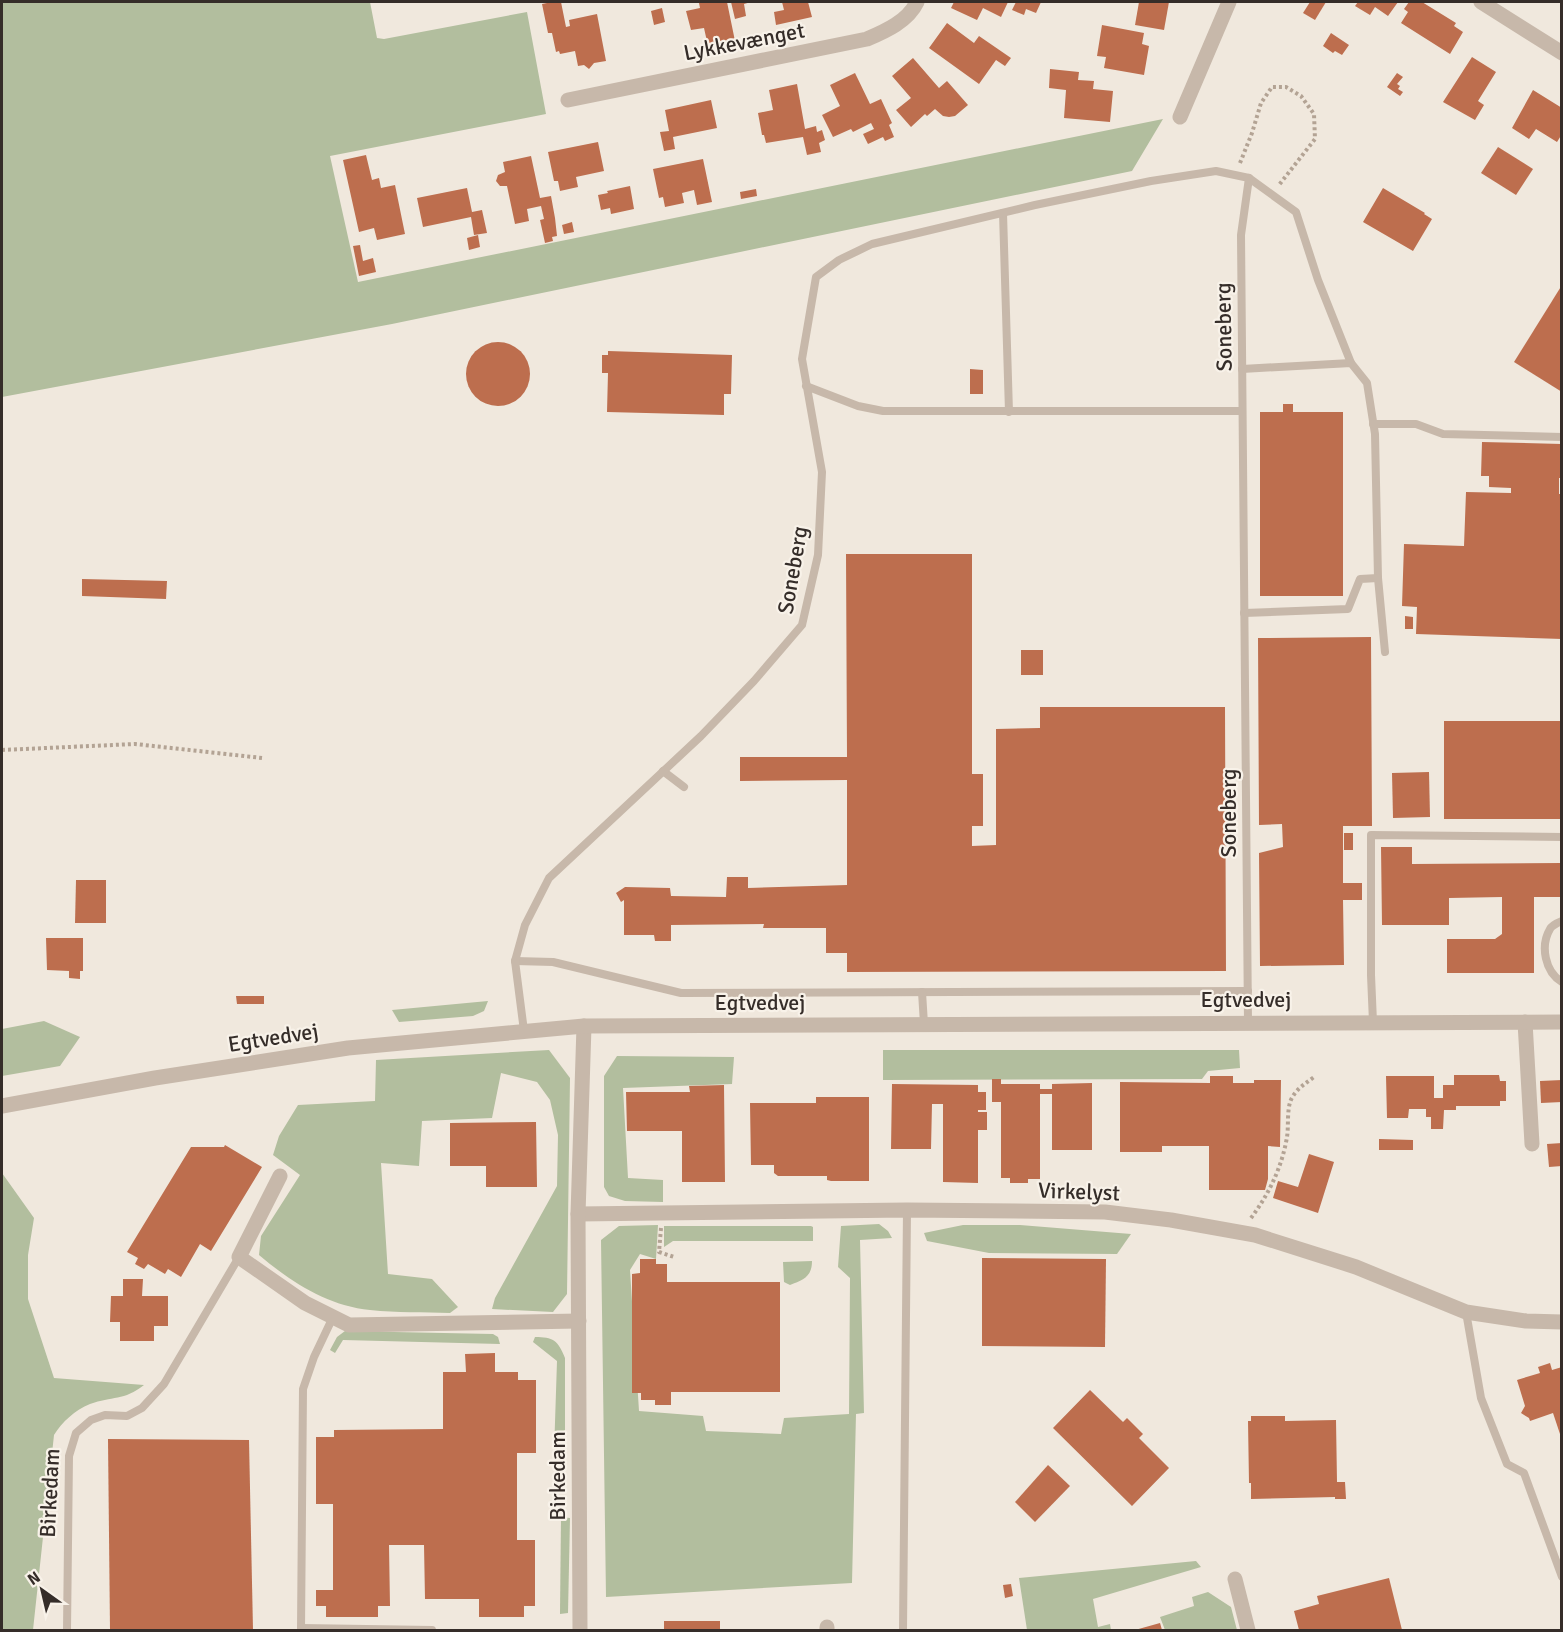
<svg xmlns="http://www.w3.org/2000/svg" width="1563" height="1632" viewBox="0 0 1563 1632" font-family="Signika,sans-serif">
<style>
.green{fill:#b2be9e}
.building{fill:#bd6e4e}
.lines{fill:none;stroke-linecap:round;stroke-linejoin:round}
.path{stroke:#b3a394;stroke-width:4;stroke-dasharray:3 3;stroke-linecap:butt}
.service{stroke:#c7b8aa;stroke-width:8}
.minor{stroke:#c7b8aa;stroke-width:15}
.tertiary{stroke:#c7b8aa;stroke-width:15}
.labels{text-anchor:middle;stroke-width:4.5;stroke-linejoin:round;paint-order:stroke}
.street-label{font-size:22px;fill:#352d29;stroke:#f8f2e9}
</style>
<rect width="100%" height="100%" fill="#f0e8dd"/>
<g class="green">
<path d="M2,2H370L377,38L384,39L527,12L546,114L330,156L358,282L1163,119L1132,171L392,324L2,397Z"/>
<path d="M488,1001L484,1011L473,1016L399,1022L392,1010Z"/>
<path d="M44,1021L80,1037L60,1066L2,1076V1029Z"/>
<path d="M549,1050L570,1078L567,1294L553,1312L492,1309L495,1298L557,1186L558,1135L550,1100L537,1082L501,1073L492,1118L422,1121L419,1166L381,1163L388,1274L432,1279L458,1307L450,1313C424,1312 397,1313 370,1310C328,1306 291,1282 259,1255L261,1236L300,1175L273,1155L279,1136L298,1105L375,1101L376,1060Z"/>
<path d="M883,1050H1239L1240,1068L1208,1071L1202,1079L883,1080Z"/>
<path d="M617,1056L734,1057L732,1084L623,1088L628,1178L663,1180V1202L625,1201L609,1196L604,1187V1076Z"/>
<path d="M2,1173L34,1218L28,1255V1299L54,1378L144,1385C124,1401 112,1396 90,1404C75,1410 62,1422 54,1435L33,1630H2Z"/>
<path d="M879,1224L888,1231L892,1238L860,1240L864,1413L856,1414L852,1583L606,1597L601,1240L619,1226L658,1225L656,1259L640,1254L630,1270L639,1411L703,1416L706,1431L781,1434L784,1418L849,1414L850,1278L838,1267L841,1226Z"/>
<path d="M963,1225H1020L1131,1234L1117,1254L989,1253L927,1241L924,1233Z"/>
<path d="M664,1226H811L813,1227V1241H673L664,1247Z"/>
<path d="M812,1261C812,1277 803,1280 790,1285L784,1282L783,1262Z"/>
<path d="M345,1331L493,1334L498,1337L500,1344L343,1340L335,1353L330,1350L337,1337Z"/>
<path d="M535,1337C553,1337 558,1340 565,1358V1454L554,1453L557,1361L533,1342Z"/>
<path d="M561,1517L570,1518L568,1613L560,1614Z"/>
<path d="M1196,1561L1201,1567L1093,1599L1098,1627L1110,1624L1111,1630H1027L1019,1578Z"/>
<path d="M1208,1592L1231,1607L1237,1630H1165L1160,1617L1194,1606L1192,1597Z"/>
</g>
<g class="building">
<path d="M552,2H561L566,27L570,26L569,20L597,14L606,61L594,63L589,69L584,65L578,66L575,51L560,54L559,51L556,52L552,33H548L542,4Z"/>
<path d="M708,2H727L735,41L708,46L704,28L691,30L686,11L700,8L699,3Z"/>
<path d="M731,2H751L744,4L746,16L735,19Z"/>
<path d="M782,2H808L812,17L776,25L774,12L784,10Z"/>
<path d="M954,2H1008L1001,17L983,8L977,20L951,8Z"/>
<path d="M1016,2H1041L1036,13L1026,9L1024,15L1012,10Z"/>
<path d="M1139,2H1169L1164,30L1135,25Z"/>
<path d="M1310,2H1326L1315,20L1303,13Z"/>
<path d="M1358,2H1398L1388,16L1375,7L1370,15L1355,6Z"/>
<path d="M1409,2H1422L1456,23L1454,26L1463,32L1450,54L1401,23L1408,12L1404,9Z"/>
<path d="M662,8L665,22L654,25L651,11Z"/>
<path d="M947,23L974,43L979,36L1011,58L1005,66L996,60L979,84L929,48Z"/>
<path d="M1102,25L1144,33L1142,44L1149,46L1144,75L1104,68L1106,57L1097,56Z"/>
<path d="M1331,33L1349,45L1342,55L1335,51L1333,53L1323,46Z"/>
<path d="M1472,57L1496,72L1478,101L1484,105L1475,120L1443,102Z"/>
<path d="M913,58L939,88L947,81L968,105L955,116L949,117L943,116L935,109L927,116L925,114L911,127L896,110L911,98L892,76Z"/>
<path d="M1050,69L1079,72L1078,80L1094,81L1093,89L1113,91L1110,122L1064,118L1066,90L1049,88Z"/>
<path d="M855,73L870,104L881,99L892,123L889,125L894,137L885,141L883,137L868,144L863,134L874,129L871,123L853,132L851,129L833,137L822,115L840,106L830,85Z"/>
<path d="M1397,73L1403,77L1397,84L1400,86L1398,89L1403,92L1400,96L1387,87Z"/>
<path d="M797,84L805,129L816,126L817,132L822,130L825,140L819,143L821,152L807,155L803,137L766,143L764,135H762L758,113L773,110L769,90Z"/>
<path d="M1533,90L1562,108V134L1557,142L1536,129L1529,139L1512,128Z"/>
<path d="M711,100L717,128L673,137L675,149L664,151L660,132L669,131L665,110Z"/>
<path d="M598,142L604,171L576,177L578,187L560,191L558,181H554L548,152Z"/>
<path d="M1498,147L1533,169L1516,195L1481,173Z"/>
<path d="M366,155L372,180L379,178L381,188L395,185L405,234L377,240L374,228L359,232L343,160Z"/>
<path d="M531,156L540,198L551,196L555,218L557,236L552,237L553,241L545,243L540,220L544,219L541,206L527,209L529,221L515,224L507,186H500L496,181L498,175L505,172L503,162Z"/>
<path d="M703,159L712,202L697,205L694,190L682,193L684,203L665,207L663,197L659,198L653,169Z"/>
<path d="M630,186L634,209L611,214L610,208L601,210L598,195L608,193L607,191Z"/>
<path d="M467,188L472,212L482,210L487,233L474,235L471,217L423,227L417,198Z"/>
<path d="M1383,188L1425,213L1424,214L1432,219L1413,251L1363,222Z"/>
<path d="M756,189L757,196L741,199L740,192Z"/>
<path d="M572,222L574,232L564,234L562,225Z"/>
<path d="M478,235L480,247L469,250L467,238Z"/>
<path d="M360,245L363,261L373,258L376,272L359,276L353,246Z"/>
<path d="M1562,285V392L1514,362Z"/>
<circle cx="498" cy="374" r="32"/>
<path d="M608,351L732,355L731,394H724V415L607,412L608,373H602V355H608Z"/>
<path d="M970,369L983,370V394H970Z"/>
<path d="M1283,404H1293V412H1343V596H1260V412H1283Z"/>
<path d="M1482,442L1562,444V478H1559V494H1562V639L1416,634L1417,607L1402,606L1404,544L1464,546L1466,492L1511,493V488L1489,487V476H1481Z"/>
<path d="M846,554H972V774H983V826H972V846L996,845V729L1040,728V707H1225L1226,971L847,972V953H826V928H763L764,924L671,925V941H655L654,935H624V900L621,902L616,893L625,887L670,888L671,896L726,897L727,877H748V888L847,885V780L740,781V757H847Z"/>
<path d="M82,579L167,581L166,599L82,596Z"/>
<path d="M1405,616L1413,617V629H1405Z"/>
<path d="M1371,637L1372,826H1343V883H1362V900H1343L1344,965L1260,966L1259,853L1283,847L1282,824L1259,825L1258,638Z"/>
<rect x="1021" y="650" width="22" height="25"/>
<rect x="1444" y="721" width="118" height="98"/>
<path d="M1429,772L1430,817L1393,818L1392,773Z"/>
<rect x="1344" y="833" width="9" height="17"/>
<path d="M1381,847H1412V864L1562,863V897H1534V973H1447V939H1495L1502,934V897L1449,898V925H1382Z"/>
<path d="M76,880H106V923H75Z"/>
<path d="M46,938H83V971H80V979L69,978V971L47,970Z"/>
<path d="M236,996H264V1004H237Z"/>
<path d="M1454,1075H1499L1500,1081H1506V1101H1500V1106H1456V1110H1444L1443,1129H1431V1117H1426V1109H1409L1408,1118H1387L1386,1076H1434V1098H1443V1085H1454Z"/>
<path d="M1210,1076H1233V1083H1254V1080H1281L1280,1147L1268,1146V1179L1265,1190H1209V1146H1162V1152H1120V1082L1210,1083Z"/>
<path d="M992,1079H1001V1084H1040V1089H1052V1084L1092,1083V1150H1052V1094H1040V1179H1028V1183H1010V1178H1001V1102H992Z"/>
<path d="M1562,1080V1102L1541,1103L1540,1081Z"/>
<path d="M892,1084L978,1085V1092H986V1110H978V1112H987V1130H978V1183L943,1182V1104H932L931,1149H891Z"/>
<path d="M724,1085L725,1182H682V1131H627L626,1092H690L689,1086Z"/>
<path d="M816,1097H869V1181H831L827,1180V1176H778L774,1173V1165H751L750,1103H816Z"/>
<path d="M536,1122L537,1187H486V1166H450V1123Z"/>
<path d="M1379,1139L1413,1140V1150H1379Z"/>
<path d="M1562,1143V1166L1549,1167L1547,1144Z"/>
<path d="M225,1145L262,1167L211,1251L200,1244L181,1277L168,1269L165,1274L148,1264L144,1269L135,1264L138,1258L127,1252L191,1147H224Z"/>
<path d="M1309,1154L1334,1162L1318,1213L1273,1198L1278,1181L1298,1187Z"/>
<path d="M982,1258L1106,1259L1105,1347L982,1346Z"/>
<path d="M640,1259H656V1264H667V1282H780V1392H671V1405H655V1400H641V1393H632V1274L640,1273Z"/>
<path d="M123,1279H143L142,1296H168V1326H154V1341H120V1322H110L111,1296H123Z"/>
<path d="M495,1353V1372H518V1380H536V1453H517V1540H535V1606H524V1617H479V1599H425L424,1545H389L390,1606H378V1617H326V1606H316V1590H333V1504H316V1437H334V1430L443,1429V1372H466L465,1354Z"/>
<path d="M1550,1363L1552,1370L1562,1367L1561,1437L1553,1413L1530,1421L1529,1418L1521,1413L1525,1406L1517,1380L1540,1373L1538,1367Z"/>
<path d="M1090,1390L1123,1422L1127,1418L1143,1434L1139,1438L1169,1468L1132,1506L1053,1428Z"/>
<path d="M1251,1416H1285V1421L1336,1420L1337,1482H1345L1346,1499H1335V1497L1251,1499V1483H1249L1248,1421H1251Z"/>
<path d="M108,1439L249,1440L253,1630H110Z"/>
<path d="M1048,1465L1070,1486L1035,1522L1015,1502Z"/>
<path d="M1389,1578L1402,1630H1299L1294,1611L1319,1604L1317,1596Z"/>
<path d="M1011,1584L1013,1596L1005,1598L1003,1585Z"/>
<rect x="664" y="1621" width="56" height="9"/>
<path d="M1160,1623L1162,1630H1135Z"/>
</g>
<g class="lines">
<g class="path">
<path d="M1240,163L1252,133L1261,103L1272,87H1286L1301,96L1314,114L1315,139L1279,185"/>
<path d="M2,750L135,744L262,758"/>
<path d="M1251,1218C1269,1194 1282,1167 1287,1137C1289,1125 1286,1106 1293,1096C1298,1088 1306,1083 1314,1077"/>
<path d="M661,1228L659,1252L674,1257"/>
</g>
<g class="service">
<path d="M1249,178L1296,212L1318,280L1351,363"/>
<path d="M1003,213L1009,412"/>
<path d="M1242,369L1351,363L1367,383L1375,434L1378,578"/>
<path d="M806,386L858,406L883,411H1242"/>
<path d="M1373,424H1416L1443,434L1562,437"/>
<path d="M1244,613L1348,609L1360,579L1378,578L1385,652"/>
<path d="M663,771L684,787"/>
<path d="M1562,921C1557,923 1552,925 1550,929C1540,946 1545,972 1562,982"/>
<path d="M515,961L553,962L681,993L1248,991"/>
<path d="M922,992L924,1024"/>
<path d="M1373,1022L1371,975V835L1562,837"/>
<path d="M524,1031L515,961L525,925L549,878L701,736L754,681L802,625L818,555L822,472L802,359L816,277L839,260L872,244L1035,205L1151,181L1216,171L1249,178L1241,235L1248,1022"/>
<path d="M1466,1312L1481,1398L1507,1464L1524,1473L1562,1577"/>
<path d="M301,1628L432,1630"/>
<path d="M67,1630L69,1456L76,1433L91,1420L105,1415L127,1416L142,1408L164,1384L239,1257"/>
<path d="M301,1630L303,1389L314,1357L333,1317"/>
<path d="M903,1630L907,1210"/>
</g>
<g class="minor">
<path d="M1481,2L1562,53"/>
<path d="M568,100L867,39C886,31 908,21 917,2"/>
<path d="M1180,117L1229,2"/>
<path d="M1525,1022L1532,1144"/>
<path d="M280,1176L239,1257L305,1303L349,1325L579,1321"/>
<path d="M578,1214L907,1210L1105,1212L1171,1220L1255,1235L1356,1267L1466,1312L1526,1321L1562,1322"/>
<path d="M1235,1579L1248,1630"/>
<path d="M827,1627V1630"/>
<path d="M580,1630L578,1214L584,1026"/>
</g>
<path class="tertiary" d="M2,1106L155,1078L348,1048L584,1026L1562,1022"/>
</g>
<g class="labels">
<g class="street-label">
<text transform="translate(744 41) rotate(-11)" y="8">Lykkevænget</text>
<text transform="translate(1223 327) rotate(-91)" y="8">Soneberg</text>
<text transform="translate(792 570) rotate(-80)" y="8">Soneberg</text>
<text transform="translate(1228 813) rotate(-90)" y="8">Soneberg</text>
<text x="1246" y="1007">Egtvedvej</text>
<text x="760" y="1010">Egtvedvej</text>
<text transform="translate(273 1037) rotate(-9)" y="8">Egtvedvej</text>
<text transform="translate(1079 1191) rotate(2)" y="8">Virkelyst</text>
<text transform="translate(557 1476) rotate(-90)" y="8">Birkedam</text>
<text transform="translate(49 1493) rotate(-87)" y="8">Birkedam</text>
</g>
</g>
<rect width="1563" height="1632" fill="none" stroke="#352d29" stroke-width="6"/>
<g transform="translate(42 1590) rotate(326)" stroke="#f8f2e9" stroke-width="4.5" paint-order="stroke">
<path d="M0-4.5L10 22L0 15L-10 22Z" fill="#352d29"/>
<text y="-9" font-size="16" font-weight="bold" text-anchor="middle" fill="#352d29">N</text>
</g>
</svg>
